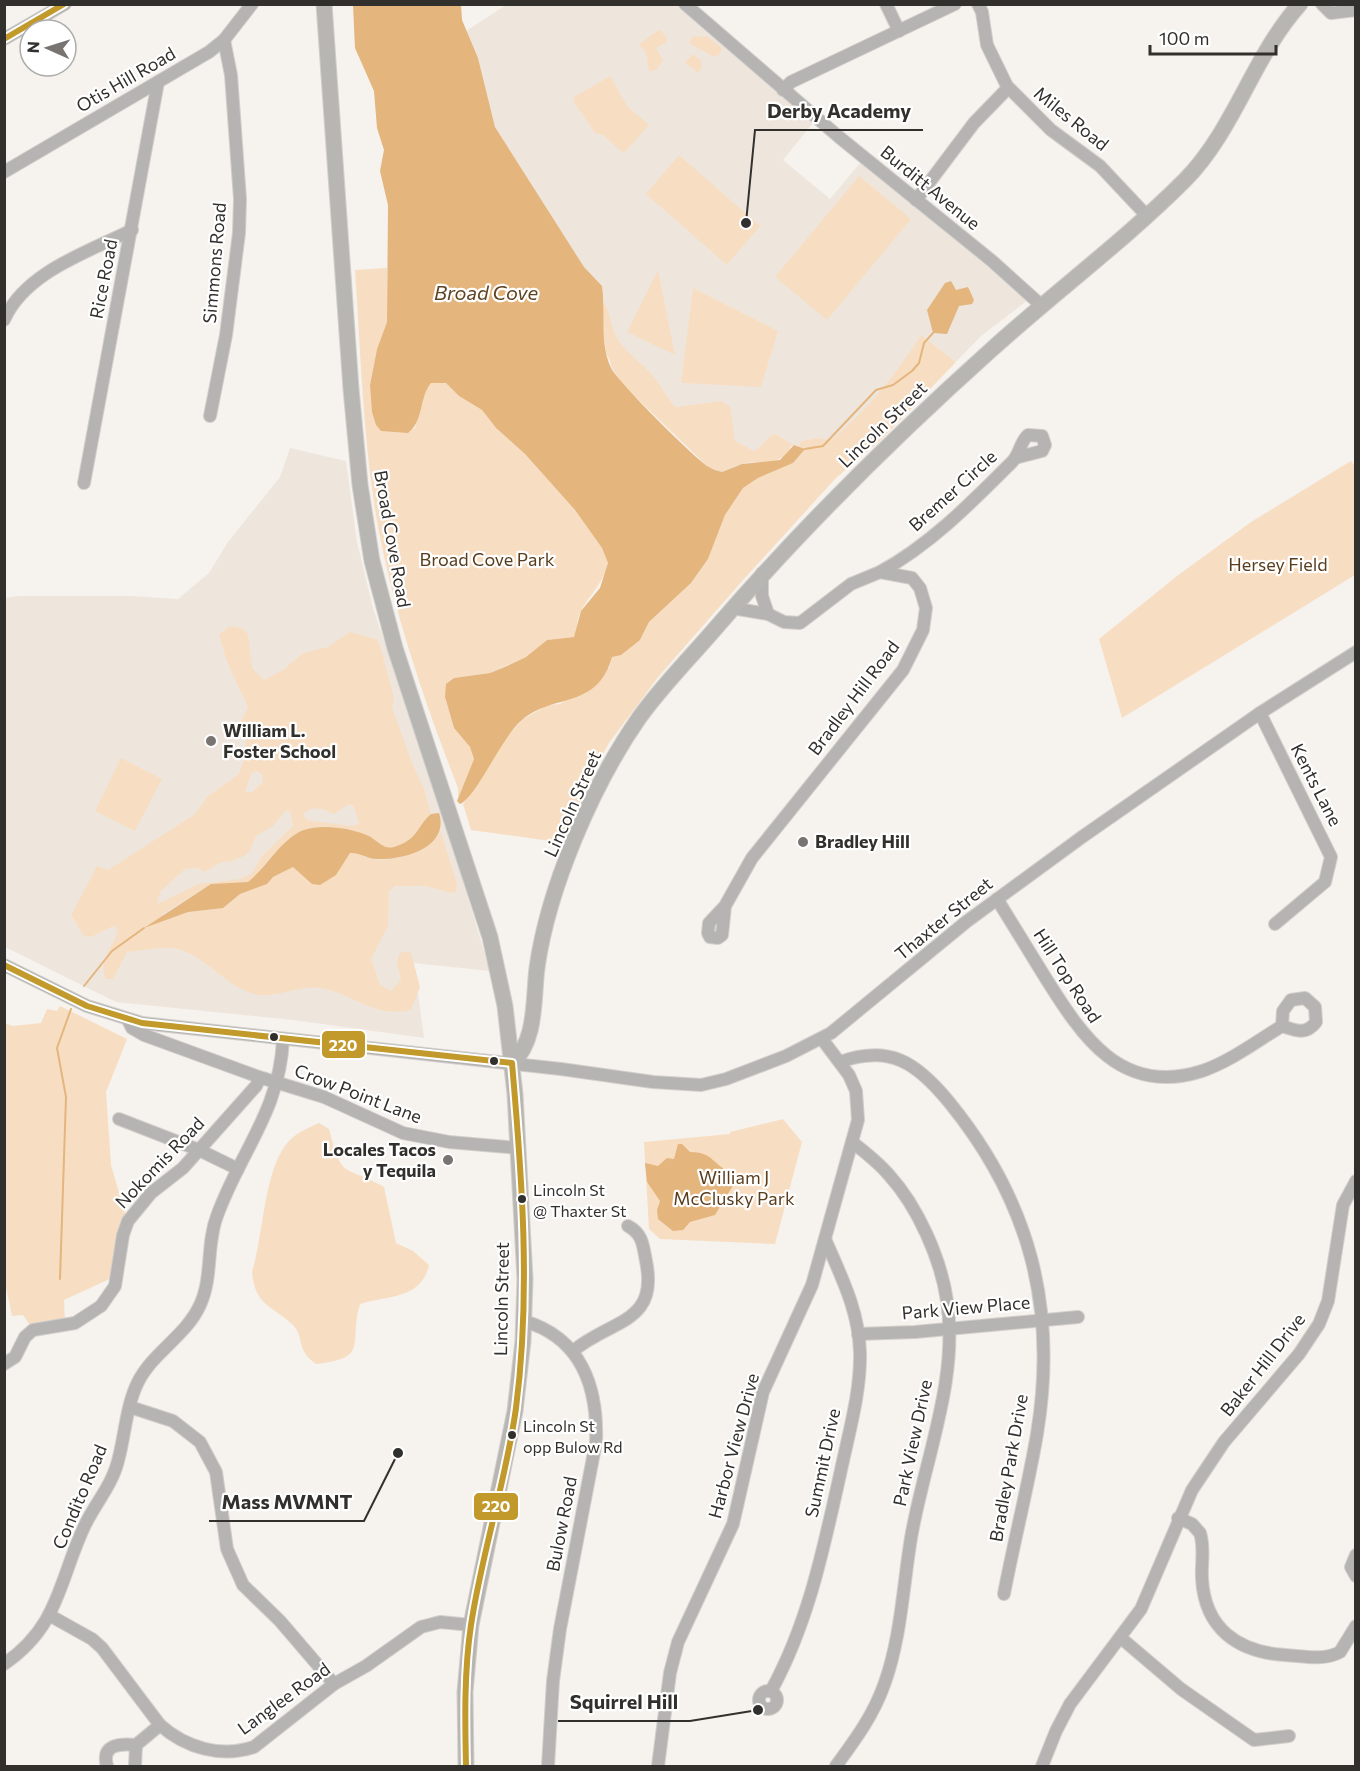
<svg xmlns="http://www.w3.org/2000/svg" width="1360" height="1771" viewBox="0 0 1360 1771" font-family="Commissioner,sans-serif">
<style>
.built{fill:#eee6dd}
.green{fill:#f7dec3;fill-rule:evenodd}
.water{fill:#e4b57d}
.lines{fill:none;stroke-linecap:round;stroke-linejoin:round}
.stream{stroke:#e4b57d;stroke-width:2}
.minor-casing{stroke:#d2cfcc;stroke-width:14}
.major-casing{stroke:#d2cfcc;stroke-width:17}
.minor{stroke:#b5b4b2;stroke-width:12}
.major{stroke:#b8b6b3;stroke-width:15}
.bus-1-casing{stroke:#fff;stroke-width:10}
.bus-1{stroke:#c29a2c;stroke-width:6}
.poi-dot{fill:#777471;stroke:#fff;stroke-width:2}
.bus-dot{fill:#32302d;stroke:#fff;stroke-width:2}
.labels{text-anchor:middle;stroke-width:4.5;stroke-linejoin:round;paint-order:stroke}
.bus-label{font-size:16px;fill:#32302d;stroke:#fff;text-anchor:start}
.street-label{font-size:18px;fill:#32302d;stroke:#fff}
.park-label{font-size:18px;fill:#593d1d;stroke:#fff}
.poi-label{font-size:18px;font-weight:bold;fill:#32302d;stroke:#fff;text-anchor:start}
.water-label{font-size:20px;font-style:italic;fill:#5f4322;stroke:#fff}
.leader{fill:none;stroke:#32302d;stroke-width:2}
.callout-dot{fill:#32302d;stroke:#fff;stroke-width:2}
.callout-label{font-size:20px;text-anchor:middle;font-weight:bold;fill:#32302d;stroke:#fff;stroke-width:4.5;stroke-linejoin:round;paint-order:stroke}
.line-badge{stroke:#fff;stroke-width:2}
.badge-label{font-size:16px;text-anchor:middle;font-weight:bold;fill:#fff}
</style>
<rect width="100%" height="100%" fill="#f6f2ee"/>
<g class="built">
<path d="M506,5H677L813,123L783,160L830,199L861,162L1028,300L981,336L956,362L921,335L896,374L855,421L831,440L816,438L801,441L798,446L794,445L722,472L611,369L602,286L584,267L495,127L478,58L466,31Z"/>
<path d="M290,448L346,461L357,542L373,608L443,815L490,971L414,963L424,1038L293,1020L116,1002L5,947L4,598L20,596H132L178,599L209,573L228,542L280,477Z"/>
</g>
<g class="green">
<path d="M659,30L666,36L667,42L656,48L663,60L657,69L649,72L646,53L639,44Z"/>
<path d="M693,36L708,37L722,48L719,55L714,57L689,43Z"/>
<path d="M693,54L701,60L702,67L698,73L685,62Z"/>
<path d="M610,76L628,107L649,125L626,151L622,152L603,135L595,133L574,102V97Z"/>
<path d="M679,155L760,226L727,265L646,194Z"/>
<path d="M859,176L911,219L827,320L775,277Z"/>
<path d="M387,268V322L377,349L370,385L376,425C389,433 401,434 415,428L424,391L431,383H446L459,396L482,410L496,428L525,454L575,510L602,548L608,563C602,588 585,597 578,619C576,625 578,631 574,637L547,640L526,657L490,673L454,678L445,697L454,728L470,747L474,759L458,798V788C426,706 396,619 379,532C363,447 361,357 355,270Z"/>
<path d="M658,270L675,355L627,332Z"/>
<path d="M693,288L778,331L761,387L681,383Z"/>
<path d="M604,302C612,315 610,329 619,341C629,355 643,364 654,377C663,388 666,398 676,407L721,401L730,407L735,441L754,451C764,447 765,437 775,434L794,445L791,446C782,466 764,461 745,463C737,464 729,469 722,472L708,467L618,380L606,352L602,323Z"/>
<path d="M921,335L956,362L882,439L836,478L743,580L659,676L609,743L585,787L565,843L471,830L463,804L505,738L523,719L548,705L560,704L609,668L612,657L640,640L649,622L691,583L708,559L725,515L743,488L758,478L793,463L804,449L798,446L801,441L816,438L831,440C868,410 896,374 921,335Z"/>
<path d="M1351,461L1356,468L1355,575L1122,718L1099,639L1177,576L1251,522Z"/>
<path d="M229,626L241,628L248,634L252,668L264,680L283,670L303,653L328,647L350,632L376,639L380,645L394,698L392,707L412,763L424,789L431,814C417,826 418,840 394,847C383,850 378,840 369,837C352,829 319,822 301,831C279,842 266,867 248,882L211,884L164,913L158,923L188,912L223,908L240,894L267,884L273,877L293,867L308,880L341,867L350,853C358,852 364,857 372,859C394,863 429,851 441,832L457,884L456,892L451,893L425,886H395L389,891L388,926L371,959L380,985L391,991L401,980L397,963L399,954L404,951L411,953L420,987L411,1010C372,1019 352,992 319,988C297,985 272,1001 251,993C223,984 206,956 177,949C162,946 142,951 127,952L113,979H106C97,961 114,947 118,930L113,926L91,937L84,936L71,915L97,866L108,870L195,814L208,796L239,774L245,757L246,739L240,723L248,707L227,662L219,635ZM257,771L263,775V782L251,793L245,791L252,772ZM349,804L354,807L359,824L350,826L307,820L303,815C311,804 323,809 334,814ZM286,810L290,811L293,826L262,856L252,873L240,879L198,884L157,904L160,892L185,869L197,868L204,872L222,862L232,861L244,856L250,851L256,836L273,826Z"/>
<path d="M121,758L162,779L135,831L95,811Z"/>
<path d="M60,1006L127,1039L106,1092L111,1165L126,1217L116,1276L64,1300L65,1321L30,1325L23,1315L12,1316L5,1283L4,1023L13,1026L41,1023L47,1009L57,1011Z"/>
<path d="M783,1119L802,1142L775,1244L660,1239L649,1229L644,1142L730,1134V1132Z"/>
<path d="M319,1123L329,1129C343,1182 342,1163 384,1187L396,1243L413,1251L429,1265C421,1300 388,1295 360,1304C348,1343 371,1358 316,1364C295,1349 305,1338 293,1325C272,1305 255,1306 252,1272C263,1237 264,1174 285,1146C293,1134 306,1129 319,1123Z"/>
</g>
<g class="water">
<path d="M353,5H461L462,20L478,58L495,127L584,267L602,286C606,313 599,342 611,368C617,381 696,460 709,467C712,469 718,471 722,472L742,464L780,460L794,445L805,449L793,463L758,478L743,488L725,515L708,559L691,583L649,622L640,640L621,655L612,657C597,710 553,693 522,720C502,736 476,798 460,804L457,801L474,759L470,747L454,728L445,697L446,684L454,678L490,673L507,666L526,657L547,640L574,637L581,611L600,588L608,563L602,548L575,510L525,454L496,428L482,410L459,396L446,383H431C419,397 424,421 408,433L381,431L376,425L372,412L370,385L377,349L387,322L388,205L380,171L384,150L377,128L374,91L355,48Z"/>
<path d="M951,281L956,290L968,287L974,300L972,304L959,306L947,334L933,333L927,310L945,283Z"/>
<path d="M439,813C450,847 404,860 377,859C368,859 359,852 350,853L336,875L320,885L312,884L293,867L273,877L267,884L240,894L223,908L188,912L144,928L211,884L248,882C267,867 279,842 301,831C319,823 352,828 369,836C378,841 384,850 394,847C418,840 417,826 431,814Z"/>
<path d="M678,1144H682L690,1152C714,1152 712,1165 731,1172L734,1184L715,1215L690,1222L683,1230L673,1231L658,1219L657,1210L660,1201L647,1182L645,1163L658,1166L667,1158L674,1159Z"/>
</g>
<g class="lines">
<g class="stream">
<path d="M805,449L823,446L876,390L893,385L912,371L919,363L924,343L933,333"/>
<path d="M84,986L112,951L144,928"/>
<path d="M60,1279L66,1097L57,1048L71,1009"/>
</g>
<g class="minor-casing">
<g id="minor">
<path d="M685,4L839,137L992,261L1042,306"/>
<path d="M886,4L899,31"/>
<path d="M978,4L982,12L987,45L1007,86L1051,130L1100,166L1148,217"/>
<path d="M1322,4L1331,13L1356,10"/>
<path d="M4,39L65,4"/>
<path d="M783,90L791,82L955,4"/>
<path d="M4,172L209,52L224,40L252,4"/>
<path d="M916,200L974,123L1008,88"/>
<path d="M4,320C25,272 88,252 132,230"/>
<path d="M210,416L226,335L239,233L240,199L231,75L224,40"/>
<path d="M84,483L158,82"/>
<path d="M880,572C930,545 972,502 1012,462C1020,454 1020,442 1028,435L1042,436L1045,445L1042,451L1015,458"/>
<path d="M762,573V596L768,614"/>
<path d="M1260,713L1331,857L1325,882L1275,924"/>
<path d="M997,899C1013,925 1029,951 1045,977C1082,1036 1121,1097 1202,1071C1231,1061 1257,1041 1282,1026C1297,1031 1306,1035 1316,1022L1315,1007L1305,998L1291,1000L1283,1011L1282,1026"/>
<path d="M725,906L709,923L708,933L710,937L718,938L722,935L725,906L752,858L903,670L923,630L926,608L920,588L912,578L880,572L851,584L800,623L784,622L768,614L732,608"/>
<path d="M4,965L87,1006L142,1023L561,1069L653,1082L701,1085L726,1079L786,1056L831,1033L966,922L1082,837L1260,713L1356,652"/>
<path d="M128,1020L132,1028L144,1035L259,1077L324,1097L403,1133L449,1142L519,1148"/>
<path d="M840,1062C890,1044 917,1063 949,1102C1029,1200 1058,1307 1037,1434C1028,1487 1014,1541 1004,1594"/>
<path d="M119,1119L199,1150L238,1169"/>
<path d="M524,1321C582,1338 598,1388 596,1442L560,1629L553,1681L548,1766"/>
<path d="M858,1334L915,1332L1078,1317"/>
<path d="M573,1351C611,1319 659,1324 646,1261C643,1246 643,1234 628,1226"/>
<path d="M4,1364L15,1357L25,1337L33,1330L75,1323L101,1306L115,1286L123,1235L128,1221L151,1193L183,1168L256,1086L260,1078"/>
<path d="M130,1407L173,1421L200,1442L216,1472L227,1549L243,1585L280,1621L334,1684"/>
<path d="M1178,1518L1192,1524L1200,1533C1205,1548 1201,1563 1202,1579C1205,1629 1238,1652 1285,1655C1303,1656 1324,1661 1340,1652L1356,1626"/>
<path d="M1356,1555L1351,1567L1356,1576"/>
<path d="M49,1615L92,1639L102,1648L160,1725C186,1748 221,1758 254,1747L334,1684L366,1666L421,1627L440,1622L471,1625"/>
<path d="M1121,1638L1181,1689L1254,1740L1289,1736"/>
<path d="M4,1664C60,1626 59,1579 85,1525C95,1504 112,1485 118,1461C125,1436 126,1406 138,1382C153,1352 186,1336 200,1305C213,1277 206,1245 217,1216C240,1152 280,1111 283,1039"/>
<circle cx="768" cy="1700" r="9"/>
<path d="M771,1691C809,1622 824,1546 841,1470C849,1432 861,1391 860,1352C859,1311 841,1276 825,1239"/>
<path d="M107,1766C101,1745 119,1743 136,1745L160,1725"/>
<path d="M135,1766L136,1745"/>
<path d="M658,1766L670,1673L678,1642L733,1524L763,1392L812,1285L858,1120L856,1091L849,1075L822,1039"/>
<path d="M836,1766C855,1740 873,1716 884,1685C901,1639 903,1586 911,1538C924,1461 959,1380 947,1301C941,1259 918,1207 889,1175C878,1162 865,1152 852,1142"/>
<path d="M1042,1766L1056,1731L1070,1704L1141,1609L1192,1490L1224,1442L1299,1354L1319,1324L1328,1301L1343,1205L1356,1181"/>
</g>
</g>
<g class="major-casing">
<g id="major">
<path d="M324,4L351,389L360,485L372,561L395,648L490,937L505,1006L515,1094L525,1279L523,1341L515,1411L471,1625L465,1692L466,1766"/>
<path d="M512,1063C537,1041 533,999 537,968C548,888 593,784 639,718C661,687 689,659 714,630C799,531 893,438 991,350C1055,292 1124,241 1185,180C1235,129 1253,56 1300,4"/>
</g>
</g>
<use href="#minor" class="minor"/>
<use href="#major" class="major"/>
<g class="bus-1-casing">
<g id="bus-1">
<path d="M4,39L64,4"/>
<path d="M4,965L87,1006L142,1023L512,1063C522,1177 531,1293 516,1408C506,1481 482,1552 471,1625C464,1672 465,1719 466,1766"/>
</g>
</g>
<use href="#bus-1" class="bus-1"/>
</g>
<g class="poi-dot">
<circle cx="211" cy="741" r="6"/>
<circle cx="803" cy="842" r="6"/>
<circle cx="448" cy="1160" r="6"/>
</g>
<g class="bus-dot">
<circle cx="274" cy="1037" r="5"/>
<circle cx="494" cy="1061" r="5"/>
<circle cx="522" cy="1199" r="5"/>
<circle cx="512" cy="1435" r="5"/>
</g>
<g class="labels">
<g class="bus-label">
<text x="533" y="1196">Lincoln St<tspan x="533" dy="21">@ Thaxter St</tspan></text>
<text x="523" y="1432">Lincoln St<tspan x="523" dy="21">opp Bulow Rd</tspan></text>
</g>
<g class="street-label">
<text transform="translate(126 80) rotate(-30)" y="6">Otis Hill Road</text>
<text transform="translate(1071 119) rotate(39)" y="6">Miles Road</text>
<text transform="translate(930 188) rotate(39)" y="6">Burditt Avenue</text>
<text transform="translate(215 263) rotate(-85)" y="6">Simmons Road</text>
<text transform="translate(104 279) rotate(-79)" y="6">Rice Road</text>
<text transform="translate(883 425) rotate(-44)" y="6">Lincoln Street</text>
<text transform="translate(953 491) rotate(-42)" y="6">Bremer Circle</text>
<text transform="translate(392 539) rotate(80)" y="6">Broad Cove Road</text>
<text transform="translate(854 698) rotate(-53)" y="6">Bradley Hill Road</text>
<text transform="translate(1316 785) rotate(63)" y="6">Kents Lane</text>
<text transform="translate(573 804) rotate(-66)" y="6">Lincoln Street</text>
<text transform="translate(944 919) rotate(-39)" y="6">Thaxter Street</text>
<text transform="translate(1067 976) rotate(57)" y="6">Hill Top Road</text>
<text transform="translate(358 1094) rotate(21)" y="6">Crow Point Lane</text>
<text transform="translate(160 1163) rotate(-46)" y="6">Nokomis Road</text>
<text transform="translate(502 1299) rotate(-89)" y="6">Lincoln Street</text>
<text transform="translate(966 1308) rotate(-5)" y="6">Park View Place</text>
<text transform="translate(1263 1365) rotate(-52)" y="6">Baker Hill Drive</text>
<text transform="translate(913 1443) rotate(-78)" y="6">Park View Drive</text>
<text transform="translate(734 1446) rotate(-75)" y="6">Harbor View Drive</text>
<text transform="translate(823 1463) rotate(-78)" y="6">Summit Drive</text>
<text transform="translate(1009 1468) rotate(-80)" y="6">Bradley Park Drive</text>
<text transform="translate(80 1497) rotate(-67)" y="6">Condito Road</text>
<text transform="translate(562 1524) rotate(-79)" y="6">Bulow Road</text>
<text transform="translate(284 1699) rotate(-36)" y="6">Langlee Road</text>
</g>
<g class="park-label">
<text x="487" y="566">Broad Cove Park</text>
<text x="1278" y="571">Hersey Field</text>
<text x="734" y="1184">William J<tspan x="734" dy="21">McClusky Park</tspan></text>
</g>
<g class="poi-label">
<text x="223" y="737">William L.<tspan x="223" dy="21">Foster School</tspan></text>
<text x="815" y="848">Bradley Hill</text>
<text x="436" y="1156" text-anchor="end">Locales Tacos<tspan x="436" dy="21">y Tequila</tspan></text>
</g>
<g class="water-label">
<text x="486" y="300">Broad Cove</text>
</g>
</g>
<path class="leader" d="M746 223L755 130H923M398 1453L364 1521H209M758 1710L690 1721H558"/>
<g class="callout-dot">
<circle cx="746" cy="223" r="6"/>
<circle cx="398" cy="1453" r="6"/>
<circle cx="758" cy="1710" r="6"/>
</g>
<g class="callout-label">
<text x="839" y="118">Derby Academy</text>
<text x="287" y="1509">Mass MVMNT</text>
<text x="624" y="1709">Squirrel Hill</text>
</g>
<g class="line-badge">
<rect x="321" y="1030" width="45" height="29" rx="6" fill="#c29a2c"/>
<rect x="473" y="1492" width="46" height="29" rx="6" fill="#c29a2c"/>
</g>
<g class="badge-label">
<text x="343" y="1051">220</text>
<text x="496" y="1512">220</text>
</g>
<rect width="1360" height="1771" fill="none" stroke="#32302d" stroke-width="12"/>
<g transform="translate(48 48) rotate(273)"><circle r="28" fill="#ffffff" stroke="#adacab" stroke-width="1.5"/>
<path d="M0-4.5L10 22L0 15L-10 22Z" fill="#777471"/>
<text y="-9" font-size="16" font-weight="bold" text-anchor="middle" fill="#32302d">N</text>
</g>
<path d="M1150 45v9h126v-9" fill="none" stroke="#32302d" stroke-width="3"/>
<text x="1159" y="45" font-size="18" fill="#32302d" stroke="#ffffff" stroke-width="4.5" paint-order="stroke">100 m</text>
</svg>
